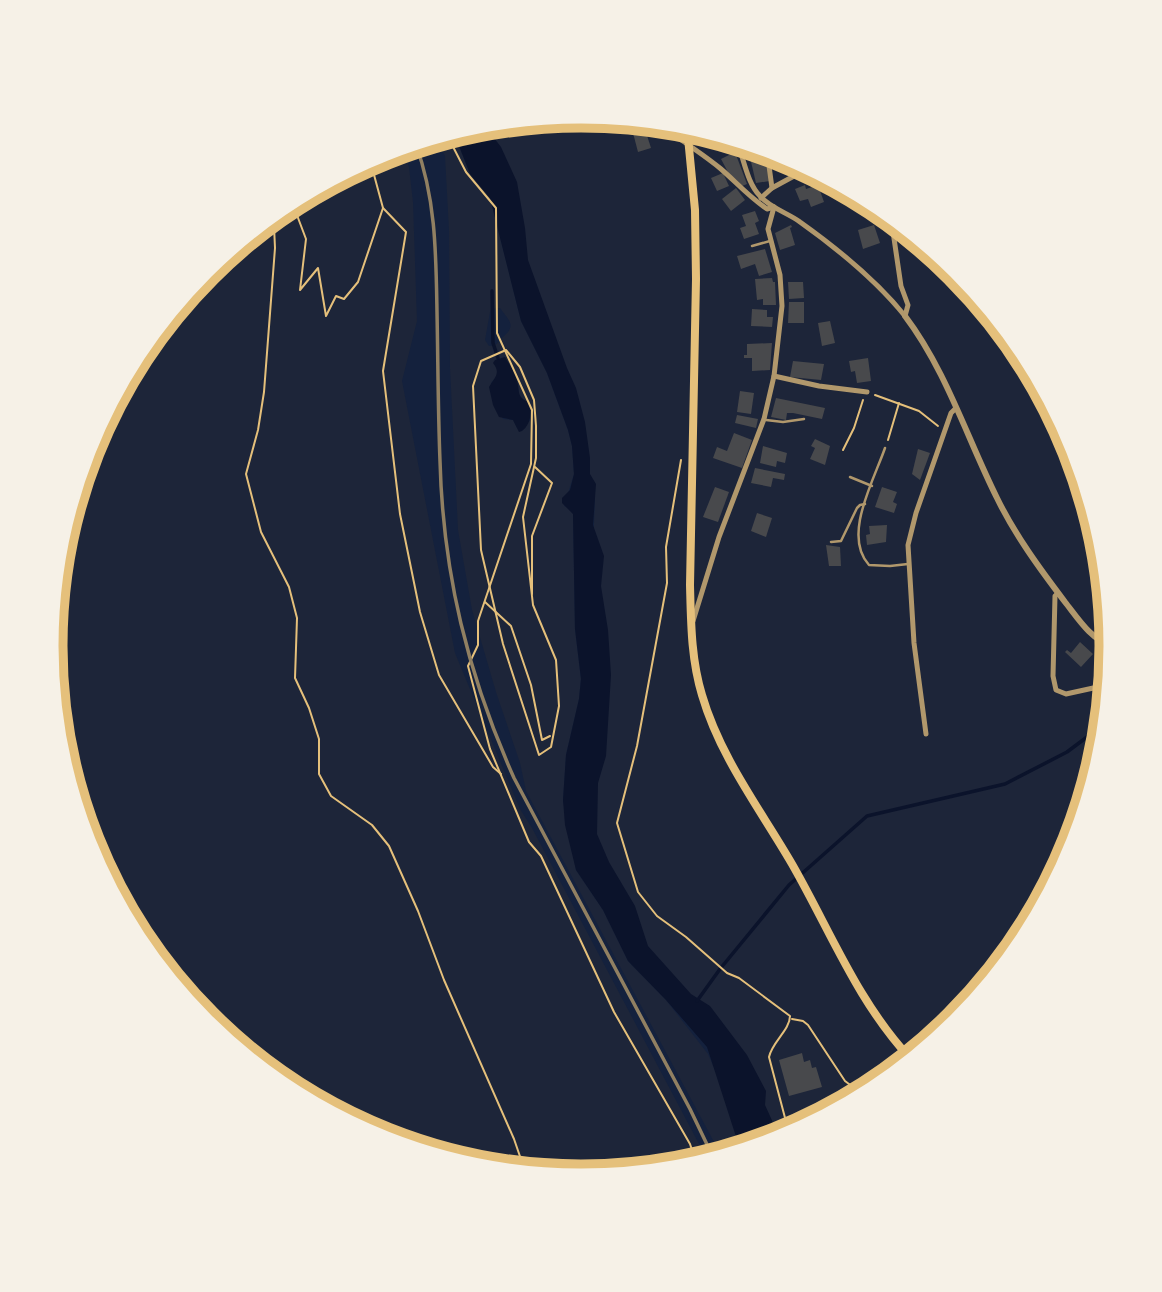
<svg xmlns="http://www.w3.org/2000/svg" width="1162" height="1292" viewBox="0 0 1162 1292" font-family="'Noto Sans',sans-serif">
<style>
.green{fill:#1d2539;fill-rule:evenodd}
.water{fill:#0b132b}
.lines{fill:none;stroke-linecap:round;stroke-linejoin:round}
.stream{stroke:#0b132b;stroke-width:3.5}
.building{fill:#48494c}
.path{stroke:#e5c07b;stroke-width:2}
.service{stroke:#b1986c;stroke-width:2.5}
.minor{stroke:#b1986c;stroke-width:5}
.tertiary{stroke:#b1986c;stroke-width:6}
.primary{stroke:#e5c07b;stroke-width:8}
.rail{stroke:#918062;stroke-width:3.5}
.rim{fill:none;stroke:#e5c07b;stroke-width:9}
</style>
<rect width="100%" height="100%" fill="#14213d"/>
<g class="green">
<path d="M581,116L685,126L784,156L876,205L956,271L1022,352L1071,443L1101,543L1111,646L1101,750L1071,849L1022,941L956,1021L875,1087L784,1136L754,1145L736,1072L596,875L585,763L595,497L519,275L478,126Z"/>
<path d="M454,133L470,174L490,197L521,321L547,373L568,430L572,446L574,474L564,506L569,508L573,514L575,629L581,679L579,699L566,755L563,800L576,870L603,910L628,961L666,1000L708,1054L728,1100L743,1148L721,1155L526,791L520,763L496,692L472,610L458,530L450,368L449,230L445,156L436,139ZM500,308C509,321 517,325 503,337C497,343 497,346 489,346L485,340L490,312L492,309ZM497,368L518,384L519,395L530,407L531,420L517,428L513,420L503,419L491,383L497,376Z"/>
<path d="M402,149L409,167L413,202L417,321L402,381L455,653L520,809L532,828L707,1159L684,1166L581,1176L477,1166L378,1136L286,1087L206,1021L140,940L91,849L61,749L51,646L61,542L91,443L140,351L206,271L287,205L378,156Z"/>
</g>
<g class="water">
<path d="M484,125L501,147L517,182L525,228L528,260L567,368L576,388L585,422L590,458V474L596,484L593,525L604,556L601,586L608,630L611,675L606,756L598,783L597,834L609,862L635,906L648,946L691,994L710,1006L747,1055L766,1091L765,1105L775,1127V1139L740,1149L707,1047L666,1000L628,961L603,910L576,870L565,825L563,800L566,755L579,699L581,679L575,629L573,514L562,503V498L570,490L574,474L572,446L568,430L547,373L521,321L490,198L470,174L454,133Z"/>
<path d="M505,357C509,364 514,371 516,378C521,390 515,396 528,402C532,413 531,424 522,431L519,432L513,420L499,417L493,405L489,387C495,377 501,373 493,363L495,360Z"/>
</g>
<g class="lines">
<g class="stream">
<path d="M492,291L493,343L498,358"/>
<path d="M697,1001L720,969L789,885L867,816L1005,784L1067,752L1103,725"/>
</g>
</g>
<g class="building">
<path d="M644,126L651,148L638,152L632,129Z"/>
<path d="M755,147L764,150L770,181L756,183L748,149Z"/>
<path d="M735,152L747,184L740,187L729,174L721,159Z"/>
<path d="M723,173L729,186L717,191L711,178Z"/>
<path d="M805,185L806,189L818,185L824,202L811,207L808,199L800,201L795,189Z"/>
<path d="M736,188L745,200L731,211L722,199Z"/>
<path d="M755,211L759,221L755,223L759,234L744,239L740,228L746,226L742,215Z"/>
<path d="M791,225L792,227L790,228L795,245L780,250L775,233Z"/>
<path d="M874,225L880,243L863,249L858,230Z"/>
<path d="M765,249L772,272L759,276L755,264L741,269L737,256Z"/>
<path d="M772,278L773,282H775L776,305H763V299L757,300L755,279Z"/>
<path d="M788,282H803L804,298L789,299Z"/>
<path d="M789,302H804V323H788Z"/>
<path d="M752,309L767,310V317H773L772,327L751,326Z"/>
<path d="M830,321L835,343L822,346L818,323Z"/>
<path d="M772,343L770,370L752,371V358H744V355H747V344Z"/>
<path d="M868,358L871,381L857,383L855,371L851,372L849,361Z"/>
<path d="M793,361L824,364L821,380L790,377Z"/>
<path d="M740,391L754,393L751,414L737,412Z"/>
<path d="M776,398L825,408L822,419L793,413H787L786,420L771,417Z"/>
<path d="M737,415L758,419L756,428L735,423Z"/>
<path d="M734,433L752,440L742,468L713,458L717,447L727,451Z"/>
<path d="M815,439L830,446L825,465L810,459L815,448L811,446Z"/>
<path d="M763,446L787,453L785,463L777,461L776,467L760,463Z"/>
<path d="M918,449L930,453L920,480L912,474Z"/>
<path d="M755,468L785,474L784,480L773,478L771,487L751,483Z"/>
<path d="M715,487L729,492L718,522L703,517Z"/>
<path d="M882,487L897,492L893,502L897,504L894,513L875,507Z"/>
<path d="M757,513L772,518L766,537L751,531Z"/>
<path d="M887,525L886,542L867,545L866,535L870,534L869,526Z"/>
<path d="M826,545L840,547L841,566H829Z"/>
<path d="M1080,642L1093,654L1081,667L1065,652L1067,650L1071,653Z"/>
<path d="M802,1053L804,1062L810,1060L812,1068L816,1067L822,1087L789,1096L779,1060Z"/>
</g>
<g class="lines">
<g class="path">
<path d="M663,124L674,133"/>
<path d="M447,135L466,172L496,208L497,333L532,410L531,464L478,621V645L468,666L490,749L529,842L541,856L614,1012L690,1144L696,1162"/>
<path d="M370,160L383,208L406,232L383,371L400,514L420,612L439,675L493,767L501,774"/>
<path d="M292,202L306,239L300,290L318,268L326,316L336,296L344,299L358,282L383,208"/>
<path d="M269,219L274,226L275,248L264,392L258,430L246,474L261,532L289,587L297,618L295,678L309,708L319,739V774L331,796L372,825L389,846L418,911L444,980L514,1139L525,1171"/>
<path d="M506,350L520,367L534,400L536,426V458L523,517L533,605L556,660L559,706L551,747L539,755L503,644L481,550L473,386L481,361Z"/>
<path d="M875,395L919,411L938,426"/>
<path d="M888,440L899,403"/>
<path d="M843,450L854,428L863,400"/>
<path d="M681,460L666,547L667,583L637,746L617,823L638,892L657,916L686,937L727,973L739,978L790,1016C790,1030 772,1042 769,1057L789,1133"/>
<path d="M1077,462L1075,463L1078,466"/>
<path d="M1080,473H1066L1084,485"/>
<path d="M532,594V536L552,483L535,467"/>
<path d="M485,602L511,626L531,685L542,740L550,736"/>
<path d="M792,1019L803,1021L808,1025L845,1081L862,1094"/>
</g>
<g class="service">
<path d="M752,246L770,241"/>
<path d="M766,420L783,422L804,419"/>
<path d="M885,448C874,480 842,536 869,565L890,566L908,564"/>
<path d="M850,477L872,486"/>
<path d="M831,542L841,541L857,508L860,505L865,504"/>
</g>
<g class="minor">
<path d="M680,139C694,149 708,158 721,169C736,182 749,197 767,209L774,207"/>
<path d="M737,142C744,159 747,183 760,196C770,208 788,213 800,222C838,249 876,280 905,316"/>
<path d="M772,188L807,169"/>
<path d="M761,198L772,188L767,151"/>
<path d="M891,218L901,286L908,305L905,316"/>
<path d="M774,376L819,386L867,392"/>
<path d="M1058,593L1055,596L1053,676L1056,690L1066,694L1107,685"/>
<path d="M693,621L719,537L764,419L774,376L782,306L780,275L768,229L774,207"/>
<path d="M926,734L914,643L908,545L916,513L951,413L956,408"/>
</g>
<path class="tertiary" d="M905,316C946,370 967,438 997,498C1015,535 1040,569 1065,602C1077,617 1091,640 1111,645"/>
<path class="primary" d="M687,127L695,210L696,279L690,585C691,622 691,659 702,695C720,757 760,809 792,864C830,930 857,1001 910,1058"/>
<path class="rail" d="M416,145C436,199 436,255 437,312C438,362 438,411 440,461C443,574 468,675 514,778L690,1109L713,1157"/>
</g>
<path d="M0 0H1162V1292H0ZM63 646a518 518 0 1 1 1036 0a518 518 0 1 1-1036 0Z" fill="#f6f1e7" fill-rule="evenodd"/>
<path class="rim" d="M63 646a518 518 0 1 1 1036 0a518 518 0 1 1-1036 0Z"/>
</svg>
